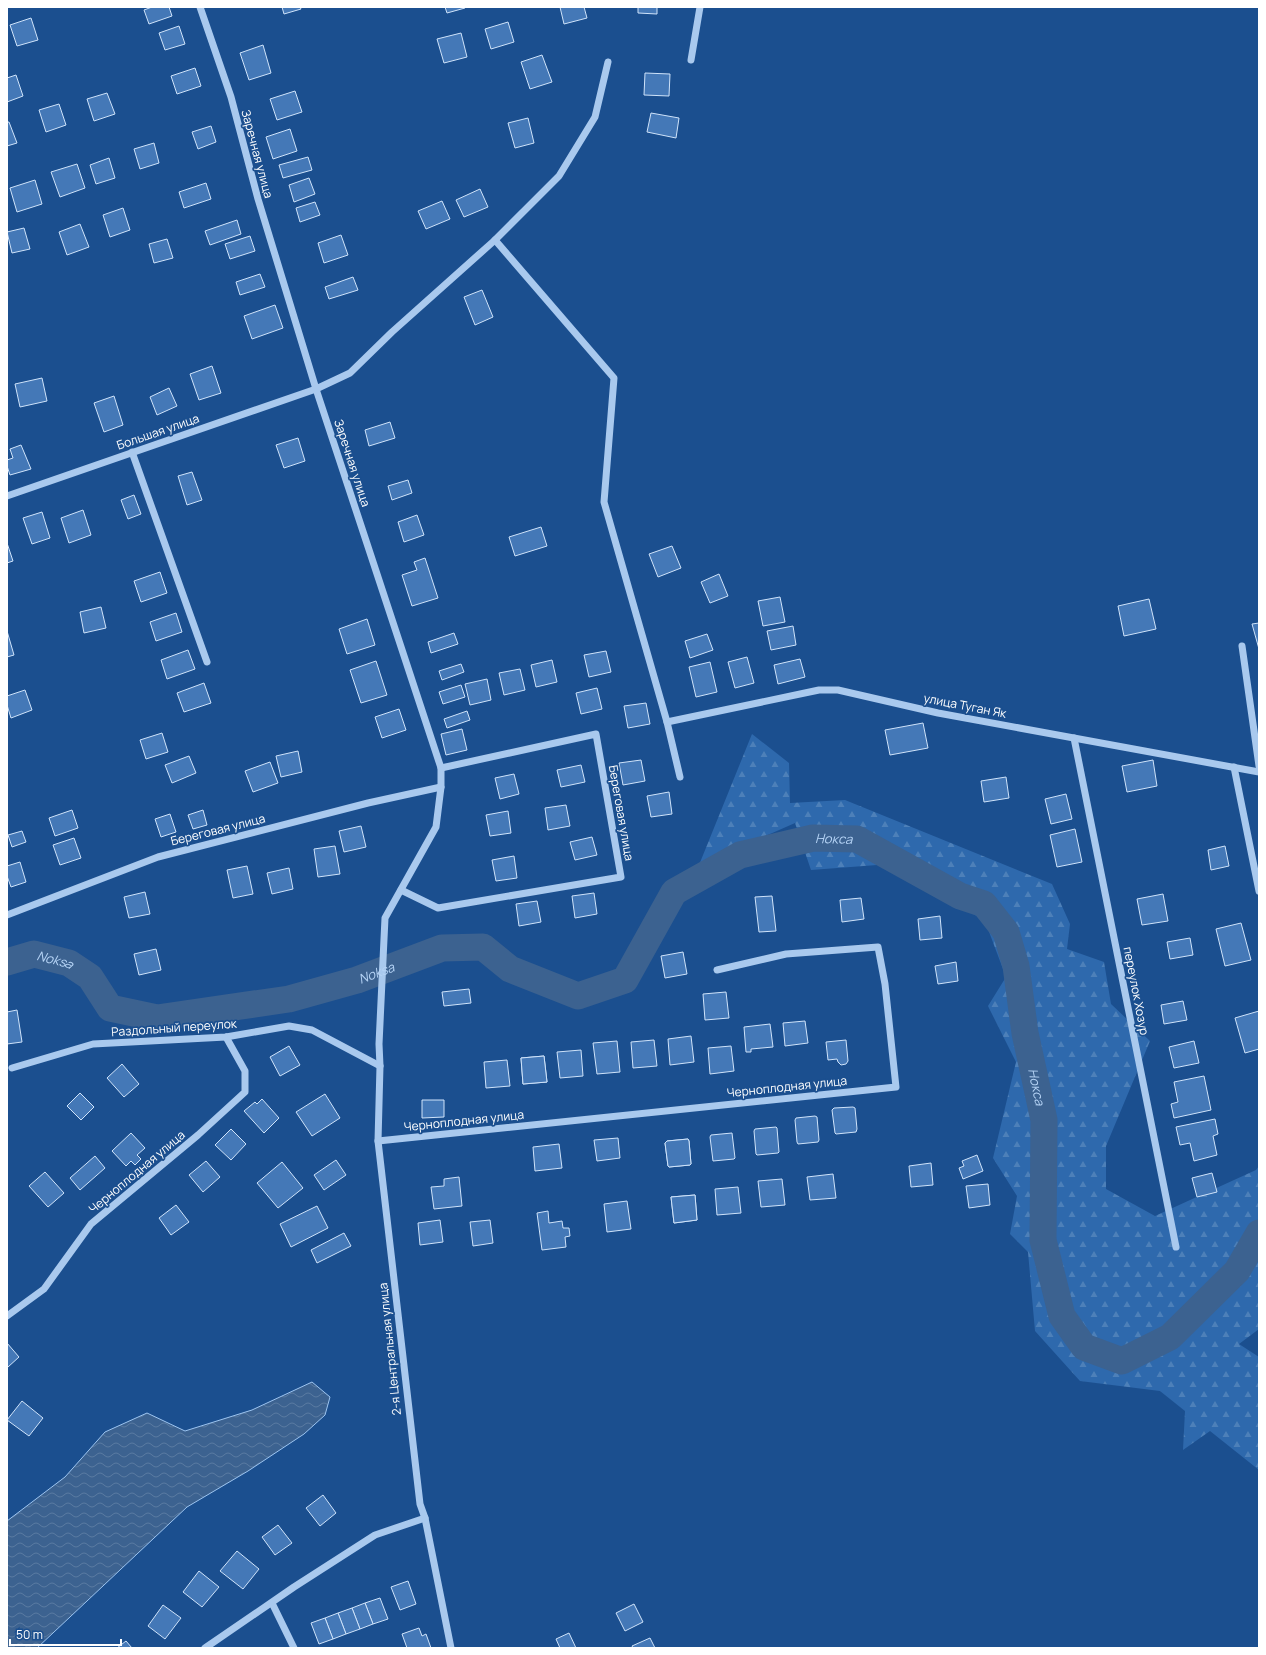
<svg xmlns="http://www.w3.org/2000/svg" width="1266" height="1655" viewBox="0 0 1266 1655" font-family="Manrope,sans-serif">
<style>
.forest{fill:url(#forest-firs)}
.water{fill:url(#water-waves);stroke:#9cc4f0}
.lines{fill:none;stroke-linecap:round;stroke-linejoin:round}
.river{stroke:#3c6290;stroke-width:27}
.building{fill:#4478b7;stroke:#cfe3fa}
.minor{stroke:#a9c9ee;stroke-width:7}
.labels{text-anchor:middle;stroke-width:3.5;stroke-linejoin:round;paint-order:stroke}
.street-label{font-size:12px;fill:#fff;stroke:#1b4f8f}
.water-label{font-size:13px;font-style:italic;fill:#b5d3f5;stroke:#1b4f8f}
</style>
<defs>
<pattern id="forest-firs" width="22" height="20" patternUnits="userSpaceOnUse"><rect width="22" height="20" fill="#2e69ad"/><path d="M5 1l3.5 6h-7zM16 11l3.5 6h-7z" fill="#4d80b9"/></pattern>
<pattern id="water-waves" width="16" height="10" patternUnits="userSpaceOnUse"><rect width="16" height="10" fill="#3c6290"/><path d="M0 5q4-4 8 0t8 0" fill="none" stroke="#597aa1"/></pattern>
</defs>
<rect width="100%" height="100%" fill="#1b4f8f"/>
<path class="forest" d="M752,734L789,763L790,803L845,800L1052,884L1070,924L1067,949L1104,962L1111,1004L1150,1041L1106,1146V1189L1155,1216L1256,1170L1259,1166V1329L1239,1344L1259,1357V1470L1210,1431L1183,1450L1185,1411L1160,1391L1080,1381L1035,1331L1028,1252L1010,1234L1017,1196L993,1158L1016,1062L988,1006L1006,977L985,921L890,864L811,870L795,823L699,865Z"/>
<path class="water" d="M312,1382L330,1397L325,1415L304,1434L248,1471L187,1507L37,1648H7V1521L65,1477L105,1432L147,1413L185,1431L252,1410Z"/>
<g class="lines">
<path class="river" id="s1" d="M7,962L34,954L69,963L90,977L110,1008L157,1018L289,999L357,980L442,948L483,947L510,969L578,996L625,980L674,892L740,855L813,838L857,839L960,896L984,904L1006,932L1016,966L1025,1033L1044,1120L1043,1240L1062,1316L1084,1347L1122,1361L1170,1337L1237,1271L1259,1233"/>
</g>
<g class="building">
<path d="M152,7H169L172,16L149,24L144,10Z"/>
<path d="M282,7H300L301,9L284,14Z"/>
<path d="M445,7H464L465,8L447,13Z"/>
<path d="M560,7H584L587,18L564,24Z"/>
<path d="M638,7H657V14L638,13Z"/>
<path d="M31,18L38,40L17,46L10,25Z"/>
<path d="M508,22L514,42L491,49L485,29Z"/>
<path d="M179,26L185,44L165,50L159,33Z"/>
<path d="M461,33L467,57L444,63L437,39Z"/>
<path d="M263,45L271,73L249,80L240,53Z"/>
<path d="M542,55L552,82L530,89L521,62Z"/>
<path d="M195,68L201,86L177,94L171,76Z"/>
<path d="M645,73L670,74L669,96L644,95Z"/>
<path d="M16,75L23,96L7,102V78Z"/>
<path d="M295,91L302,112L277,120L270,99Z"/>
<path d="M107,93L115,114L94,121L87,99Z"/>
<path d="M59,104L66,125L46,132L39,110Z"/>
<path d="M651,113L679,118L676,138L647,132Z"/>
<path d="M528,118L534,143L515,148L508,123Z"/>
<path d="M7,122H9L17,143L7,146Z"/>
<path d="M211,126L216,142L198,149L192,132Z"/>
<path d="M290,129L297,151L273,159L266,137Z"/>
<path d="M154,143L159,163L140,169L134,149Z"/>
<path d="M308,157L312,170L283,178L279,165Z"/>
<path d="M109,158L115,178L96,184L90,165Z"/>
<path d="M77,164L85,188L60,197L51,172Z"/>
<path d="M309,178L315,194L294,202L289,185Z"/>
<path d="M35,180L42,204L17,212L10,188Z"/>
<path d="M206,183L211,199L184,208L179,192Z"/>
<path d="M480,189L488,207L464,217L456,200Z"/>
<path d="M442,201L450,219L426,229L418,211Z"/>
<path d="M315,202L320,215L300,222L296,208Z"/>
<path d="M123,208L130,230L110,237L103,215Z"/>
<path d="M237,220L241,234L210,245L205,231Z"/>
<path d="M80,224L89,247L67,255L59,232Z"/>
<path d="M24,228L30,249L12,253L7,232Z"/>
<path d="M341,235L348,255L324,263L318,243Z"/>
<path d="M250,236L255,251L230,259L225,244Z"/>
<path d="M167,239L173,258L154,263L149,244Z"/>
<path d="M260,274L265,287L240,295L236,282Z"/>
<path d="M353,277L358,290L329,299L325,287Z"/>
<path d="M482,290L493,317L475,325L464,297Z"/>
<path d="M275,305L283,328L252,339L244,316Z"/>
<path d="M212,366L221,393L199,400L190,374Z"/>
<path d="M42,378L47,401L20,407L15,384Z"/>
<path d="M169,388L177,406L157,415L150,397Z"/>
<path d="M114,396L123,425L104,432L94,403Z"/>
<path d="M390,422L395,438L369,446L365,430Z"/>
<path d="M298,438L305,461L284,468L276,445Z"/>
<path d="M21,445L31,469L10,475L7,466V460L13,458L10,449Z"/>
<path d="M192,472L202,500L187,505L178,476Z"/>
<path d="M408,480L412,493L392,500L388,486Z"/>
<path d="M134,495L141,514L128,519L121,500Z"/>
<path d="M83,510L91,535L69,543L61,518Z"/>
<path d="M42,512L50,538L32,544L23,518Z"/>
<path d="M417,515L424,535L404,542L398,522Z"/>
<path d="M541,527L547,546L515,556L509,537Z"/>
<path d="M7,543L13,561L7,563Z"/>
<path d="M672,546L681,568L658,577L649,554Z"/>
<path d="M425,558L438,598L412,606L402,575L417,570L414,562Z"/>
<path d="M160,572L167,593L141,602L134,581Z"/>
<path d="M719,574L728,596L710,603L701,582Z"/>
<path d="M780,597L785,622L763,626L758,601Z"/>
<path d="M1149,599L1156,629L1124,636L1118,606Z"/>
<path d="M101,607L106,628L84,633L80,612Z"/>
<path d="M176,613L182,632L156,641L150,622Z"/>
<path d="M367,619L375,645L347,654L339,629Z"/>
<path d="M1259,623V649L1252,624Z"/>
<path d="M793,626L796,645L771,650L767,631Z"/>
<path d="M7,631L14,655L7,657Z"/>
<path d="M454,633L458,644L431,653L428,642Z"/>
<path d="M707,634L713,650L690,658L685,641Z"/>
<path d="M188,650L195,669L167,679L161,660Z"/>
<path d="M606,651L611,672L589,677L584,655Z"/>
<path d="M747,657L754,683L735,688L728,662Z"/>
<path d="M800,659L805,677L778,684L774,665Z"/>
<path d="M552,660L557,682L536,687L531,665Z"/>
<path d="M376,661L387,695L361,703L350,670Z"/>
<path d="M710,662L717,692L696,697L689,667Z"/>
<path d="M461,664L464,672L442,680L439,671Z"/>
<path d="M520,669L525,690L504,695L499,673Z"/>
<path d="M487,679L491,700L470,705L465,684Z"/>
<path d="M204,683L211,703L184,712L177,693Z"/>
<path d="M461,685L465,697L443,704L439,692Z"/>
<path d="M597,688L602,709L581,714L576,693Z"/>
<path d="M25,690L32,710L11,718L7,705V696Z"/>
<path d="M646,703L650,724L628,728L624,706Z"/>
<path d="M399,709L406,730L382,738L375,717Z"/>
<path d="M467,711L470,720L447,728L444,719Z"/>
<path d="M923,723L928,748L890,755L885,730Z"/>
<path d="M462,729L467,750L446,755L441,734Z"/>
<path d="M162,733L168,752L146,759L140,740Z"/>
<path d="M298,751L302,772L281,777L276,756Z"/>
<path d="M189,756L196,773L172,783L165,765Z"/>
<path d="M641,760L645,781L623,785L619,763Z"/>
<path d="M1153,760L1157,786L1127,792L1122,766Z"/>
<path d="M270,762L278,783L253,792L245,771Z"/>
<path d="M581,765L585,782L561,787L557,770Z"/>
<path d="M514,774L519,794L500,799L495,778Z"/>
<path d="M1006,777L1009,798L984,802L981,781Z"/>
<path d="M669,792L672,814L651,817L647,796Z"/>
<path d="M1066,794L1072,819L1051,824L1045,799Z"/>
<path d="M566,805L570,826L548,830L545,808Z"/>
<path d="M72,810L78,828L55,836L49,818Z"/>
<path d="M203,810L207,825L193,829L188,815Z"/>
<path d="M508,811L511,833L490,836L486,815Z"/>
<path d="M170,814L176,832L161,837L155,819Z"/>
<path d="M361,826L366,847L344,852L339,831Z"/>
<path d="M1075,829L1082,862L1057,867L1050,835Z"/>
<path d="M22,831L26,842L12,847L8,835Z"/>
<path d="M592,837L597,855L575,860L570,842Z"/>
<path d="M74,838L81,858L60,865L53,845Z"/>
<path d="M335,846L340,874L318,877L314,849Z"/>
<path d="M1225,846L1229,866L1211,870L1208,850Z"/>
<path d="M514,856L517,878L496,881L492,860Z"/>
<path d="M20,862L26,882L11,887L7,876V866Z"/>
<path d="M247,866L253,894L233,898L227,870Z"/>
<path d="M289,868L293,889L272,894L267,873Z"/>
<path d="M145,892L150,914L129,918L124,897Z"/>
<path d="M594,893L597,914L575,918L572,896Z"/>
<path d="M1163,894L1168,921L1142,925L1137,899Z"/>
<path d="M772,896L776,931L759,932L755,897Z"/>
<path d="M861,898L864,919L842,922L840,900Z"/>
<path d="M537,901L541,922L519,926L516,904Z"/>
<path d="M940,916L942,938L920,940L918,919Z"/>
<path d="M1241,923L1251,960L1225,966L1216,929Z"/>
<path d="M1190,938L1193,955L1170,959L1167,942Z"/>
<path d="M156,949L161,970L139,975L134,954Z"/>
<path d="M683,952L687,974L665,978L661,956Z"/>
<path d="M956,962L958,981L938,984L935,966Z"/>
<path d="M469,989L471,1003L444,1006L442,992Z"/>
<path d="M726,992L729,1018L705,1020L703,994Z"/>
<path d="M1183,1001L1187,1020L1164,1024L1161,1005Z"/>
<path d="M17,1010L22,1042L7,1044V1012Z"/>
<path d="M1259,1011V1049L1245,1053L1235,1018Z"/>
<path d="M805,1021L808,1043L785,1046L783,1023Z"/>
<path d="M770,1024L773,1047L751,1049V1052H746L744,1027Z"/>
<path d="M691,1036L694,1062L670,1065L668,1039Z"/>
<path d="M654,1040L657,1066L633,1068L631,1042Z"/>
<path d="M846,1040L848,1061L846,1064L841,1065L838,1062L837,1059L828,1060L826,1042Z"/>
<path d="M617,1041L620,1072L597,1074L593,1043Z"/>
<path d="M1194,1041L1199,1063L1174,1068L1169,1047Z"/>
<path d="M289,1046L300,1065L280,1076L270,1057Z"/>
<path d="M731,1046L734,1071L710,1074L708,1048Z"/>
<path d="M581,1050L583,1076L560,1078L557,1052Z"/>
<path d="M544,1056L547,1082L523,1084L521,1058Z"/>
<path d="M544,1056L547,1082L523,1084L521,1058Z"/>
<path d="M507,1060L510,1086L486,1088L484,1062Z"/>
<path d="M122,1064L139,1084L124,1097L107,1078Z"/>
<path d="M1204,1076L1211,1110L1174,1118L1171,1104L1178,1102L1174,1082Z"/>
<path d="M80,1093L94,1107L81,1120L67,1106Z"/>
<path d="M325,1094L340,1118L312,1136L296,1112Z"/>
<path d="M262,1099L279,1118L264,1133L244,1111L255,1102L257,1104Z"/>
<path d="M422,1100H444V1117L422,1118Z"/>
<path d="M853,1107L855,1108L857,1129L856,1132L836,1134L835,1133L832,1110L834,1108Z"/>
<path d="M815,1116L817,1117L819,1140L818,1142L798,1144L797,1142L795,1120L796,1118Z"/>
<path d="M1215,1119L1218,1134L1213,1136L1217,1155L1194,1161L1190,1143L1180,1145L1176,1127Z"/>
<path d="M776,1127L777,1128L779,1152L778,1153L757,1155L756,1154L754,1131L755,1129Z"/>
<path d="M231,1129L246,1144L231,1160L215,1145Z"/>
<path d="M131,1133L145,1148L137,1155L141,1159L135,1165L131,1161L126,1166L112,1151Z"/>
<path d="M732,1133L735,1158L734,1159L713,1161L710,1137L711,1135Z"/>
<path d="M618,1138L620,1158L597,1161L594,1140Z"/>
<path d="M688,1139L689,1141L691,1164L690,1165L669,1167L668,1166L665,1143L667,1141Z"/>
<path d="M688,1139L689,1141L691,1164L690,1165L669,1167L668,1166L665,1143L667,1141Z"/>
<path d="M559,1144L562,1168L535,1171L533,1147Z"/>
<path d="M977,1155L983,1171L963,1179L959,1168L964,1166L962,1161Z"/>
<path d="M95,1156L105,1168L80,1190L70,1178Z"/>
<path d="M336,1160L346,1175L324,1190L314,1175Z"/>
<path d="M206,1161L220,1177L203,1192L189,1175Z"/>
<path d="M282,1162L303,1188L278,1208L257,1183Z"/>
<path d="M931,1163L933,1185L911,1187L909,1166Z"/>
<path d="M45,1172L64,1193L48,1207L29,1186Z"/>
<path d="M1212,1173L1217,1192L1197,1197L1192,1178Z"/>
<path d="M833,1174L836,1198L810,1200L807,1177Z"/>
<path d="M459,1177L462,1206L434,1209L431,1187L444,1186V1179Z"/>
<path d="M782,1179L785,1205L761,1207L758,1181Z"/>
<path d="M988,1184L990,1205L969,1208L966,1186Z"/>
<path d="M738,1187L741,1213L717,1215L715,1189Z"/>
<path d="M695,1195L697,1220L674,1223L671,1197Z"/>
<path d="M695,1195L697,1220L674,1223L671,1197Z"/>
<path d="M627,1201L631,1229L607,1232L604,1204Z"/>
<path d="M176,1205L189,1222L171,1235L159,1218Z"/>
<path d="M317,1206L328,1228L291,1247L280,1224Z"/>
<path d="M548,1211L549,1223L562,1221L563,1228H569L570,1236L565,1237L566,1247L542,1250L537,1213Z"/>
<path d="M440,1220L443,1242L420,1245L418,1223Z"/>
<path d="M490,1220L493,1243L473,1246L470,1222Z"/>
<path d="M344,1233L351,1246L317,1263L311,1250Z"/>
<path d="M7,1343L19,1357L8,1367L7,1366Z"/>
<path d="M22,1401L43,1418L29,1436L7,1420Z"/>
<path d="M323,1495L336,1513L320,1526L306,1508Z"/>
<path d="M278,1525L292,1543L275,1555L262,1537Z"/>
<path d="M237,1551L259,1569L243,1589L220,1571Z"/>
<path d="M199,1571L219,1587L202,1607L183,1592Z"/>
<path d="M408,1581L416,1604L400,1610L391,1587Z"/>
<path d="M380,1598L388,1619L373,1624L365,1603Z"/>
<path d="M365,1603L373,1624L360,1629L352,1608Z"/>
<path d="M634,1604L643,1622L625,1631L616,1613Z"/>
<path d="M163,1605L181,1618L165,1639L148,1626Z"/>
<path d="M352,1608L360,1629L346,1634L338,1613Z"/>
<path d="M338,1613L346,1634L333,1639L325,1618Z"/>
<path d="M325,1618L333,1639L319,1644L311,1623Z"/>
<path d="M419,1628L422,1636L426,1634L431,1648H407L402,1634Z"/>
<path d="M569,1633L576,1648H560L556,1639Z"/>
<path d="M650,1638L655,1648H633L632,1646Z"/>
<path d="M126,1641L132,1648H117Z"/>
</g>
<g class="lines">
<g class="minor">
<path d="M200,7L231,97L258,199L316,389L441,768V787L436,827L385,918L379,1044L380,1066L378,1141L420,1504L425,1518L451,1648"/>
<path d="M691,60L700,7"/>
<path d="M495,240L614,378L604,502L667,722L680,777"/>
<path d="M132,452L207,662"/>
<path d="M7,496L316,389L350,373L392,332L495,240L559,176L595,117L608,62"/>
<path d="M1242,646L1259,766"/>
<path d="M667,722L819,690H838L938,713L1259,772"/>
<path d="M1074,738L1176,1247"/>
<path d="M1234,767L1259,891"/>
<path d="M401,890L438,908L621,877L596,734L441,768"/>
<path d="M7,915L158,857L368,803L441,787"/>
<path d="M12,1068L93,1044L226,1037L289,1026L312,1030L380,1066"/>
<path d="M378,1141L896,1087L885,984L878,947L786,954L717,970"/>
<path d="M7,1316L44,1289L91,1224L198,1135L245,1092V1071L226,1037"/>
<path d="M272,1603L294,1648"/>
<path d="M205,1648L294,1587L375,1535L425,1518"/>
</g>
</g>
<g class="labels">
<g class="street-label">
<text transform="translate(257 154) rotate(75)" y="4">Заречная улица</text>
<text transform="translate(158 432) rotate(-19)" y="4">Большая улица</text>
<text transform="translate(352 463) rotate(72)" y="4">Заречная улица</text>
<text transform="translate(965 706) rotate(11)" y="4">улица Туган Як</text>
<text transform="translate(621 813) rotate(80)" y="4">Береговая улица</text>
<text transform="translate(218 830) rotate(-14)" y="4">Береговая улица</text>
<text transform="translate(1136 991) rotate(79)" y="4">переулок Хозур</text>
<text transform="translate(174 1028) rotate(-4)" y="4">Раздольный переулок</text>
<text transform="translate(787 1087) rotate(-6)" y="4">Черноплодная улица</text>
<text transform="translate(464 1121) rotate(-6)" y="4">Черноплодная улица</text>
<text transform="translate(137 1172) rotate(-40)" y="4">Черноплодная улица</text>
<text transform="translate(390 1349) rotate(-96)" y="4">2-я Центральная улица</text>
</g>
<g class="water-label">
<text dy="5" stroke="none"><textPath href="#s1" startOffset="940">Нокса</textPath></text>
<text dy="5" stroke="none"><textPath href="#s1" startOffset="50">Noksa</textPath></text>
<text dy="5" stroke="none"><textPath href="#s1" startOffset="399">Noksa</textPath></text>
<text dy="5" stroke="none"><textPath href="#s1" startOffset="1300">Нокса</textPath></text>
</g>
</g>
<rect width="1266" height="1655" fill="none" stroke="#ffffff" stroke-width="16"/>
<path d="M10 1639v6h111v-6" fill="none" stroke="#ffffff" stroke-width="2"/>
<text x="16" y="1639" font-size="12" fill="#ffffff" stroke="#1b4f8f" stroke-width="3" paint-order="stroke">50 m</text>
</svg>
